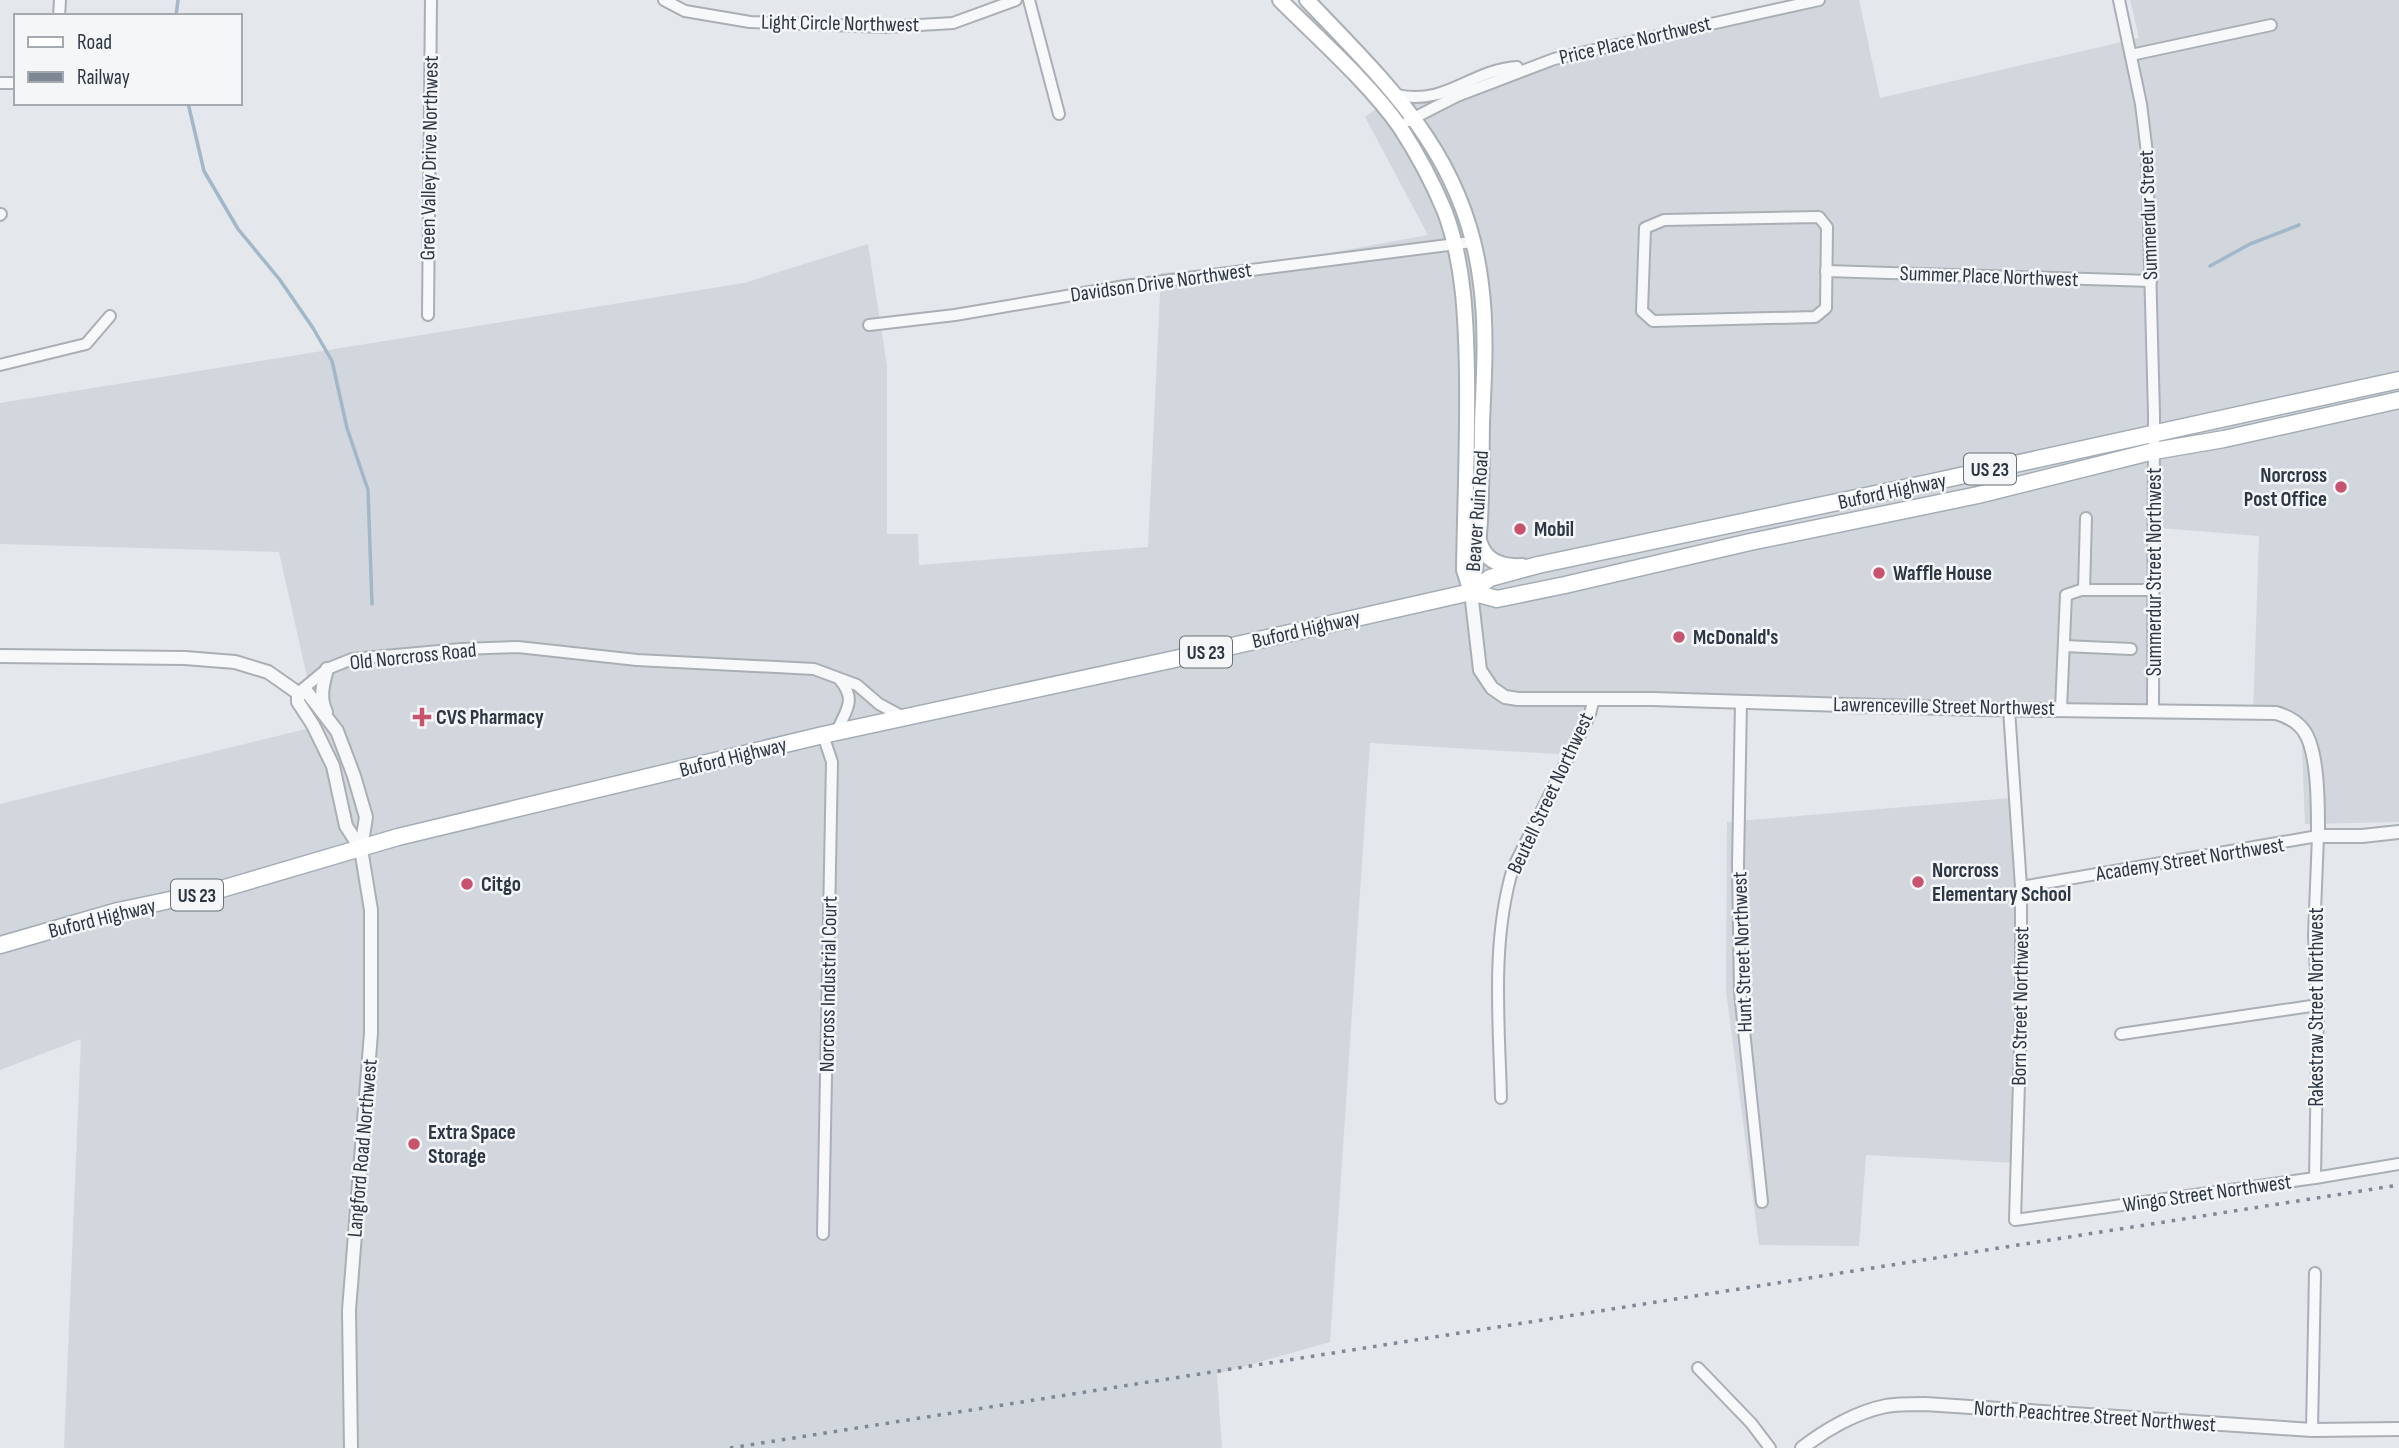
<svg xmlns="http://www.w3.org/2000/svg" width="2399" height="1448" viewBox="0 0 2399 1448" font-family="'Sofia Sans Condensed',sans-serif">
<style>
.built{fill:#d2d7dd}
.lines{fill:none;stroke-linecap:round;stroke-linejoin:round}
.stream{stroke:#a2b8c8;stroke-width:3.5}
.minor-casing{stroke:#a9afb5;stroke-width:14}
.tertiary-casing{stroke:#a9afb5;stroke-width:16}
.secondary-casing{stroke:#a9afb5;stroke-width:18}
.primary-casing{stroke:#a4adb6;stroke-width:19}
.minor{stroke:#f7f8f9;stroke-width:10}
.tertiary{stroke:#f7f8f9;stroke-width:12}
.secondary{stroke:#fff;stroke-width:14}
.primary{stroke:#fff;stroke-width:16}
.rail{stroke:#7e8894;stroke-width:3.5;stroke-dasharray:3.5 7;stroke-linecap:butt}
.poi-dot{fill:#c7536f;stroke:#f4f6f8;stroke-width:2.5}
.labels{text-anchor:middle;stroke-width:5;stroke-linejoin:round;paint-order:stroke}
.shield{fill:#f4f6f8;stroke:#697079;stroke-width:2}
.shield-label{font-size:19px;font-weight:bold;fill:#2d3743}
.street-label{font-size:21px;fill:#2d3743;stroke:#f4f6f8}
.poi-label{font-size:21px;font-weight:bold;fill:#2d3743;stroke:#f4f6f8;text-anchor:start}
</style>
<rect width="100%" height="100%" fill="#e4e7eb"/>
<g class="built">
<path d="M1818,0H1859L1880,98L2139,38L2130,0H2399V822L2305,824L2301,721L2253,717L2259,536L2147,527L2155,709L1857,715L1690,699L1590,698L1573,755L1370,743L1330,1342L1217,1374L1222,1448H64L81,1039L0,1070V804L318,726L279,552L0,544V403L744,283L868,244L887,366V534H918L919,565L1148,547L1161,273L1280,262L1428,235L1365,117L1392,98L1549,59Z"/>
<path d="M2010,798L2017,912V1163L1866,1155L1859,1246L1759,1245L1726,990L1727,822Z"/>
</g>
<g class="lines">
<g class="stream">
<path d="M176,16L178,0"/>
<path d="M188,103L204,171L238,229L280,280L313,328L332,361L347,428L368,490L372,604"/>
<path d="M2210,266L2250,244L2299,225"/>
</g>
<g class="minor-casing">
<g id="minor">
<path d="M664,0L685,11L750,22L886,27L953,23L1016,0"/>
<path d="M1029,0L1059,114"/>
<path d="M2119,0L2141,104L2147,153L2154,414L2153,711"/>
<path d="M59,16L60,0"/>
<path d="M2131,55L2271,25"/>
<path d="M0,83H16"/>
<path d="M1397,95C1447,106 1470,70 1517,67"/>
<path d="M1408,121L1457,96L1554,59L1819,0"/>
<path d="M0,215L1,214"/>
<path d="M1819,217L1827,227L1826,308L1815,317L1653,321L1642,311L1645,228L1664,220Z"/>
<path d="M1826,271L2151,281"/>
<path d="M428,315L431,0"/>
<path d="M869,325L955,315L1125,286L1472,242"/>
<path d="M0,365L86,344L110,316"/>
<path d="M2084,590L2086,518"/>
<path d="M2064,646L2131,649"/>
<path d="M298,693L327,669L352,659L461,649L518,647L637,660L814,669L857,685L879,704L903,717"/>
<path d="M1741,702L1738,865L1740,992L1762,1202"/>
<path d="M2009,709L2021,887V1013L2015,1220L2315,1178L2399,1164"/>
<path d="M2061,709L2066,595L2081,590H2153"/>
<path d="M837,731C846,710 857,700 840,680"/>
<path d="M823,735L832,762L823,1234"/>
<path d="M2021,887L2318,836L2314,936L2318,1005L2315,1178"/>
<path d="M2121,1034L2318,1005"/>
<path d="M1501,1098C1499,1022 1491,941 1513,868L1590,714L1594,698"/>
<path d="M1698,1368L1751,1423L1770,1448"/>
<path d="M2312,1430L2315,1273"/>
</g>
</g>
<g class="tertiary-casing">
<g id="tertiary">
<path d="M1471,592L1480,670L1492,688L1505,697L1518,699H1652L1977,709L2276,713C2287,716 2297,721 2304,731C2319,752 2318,810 2318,836H2362L2399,832"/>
<path d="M0,656L185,658L235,662L268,672L298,693L307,692L337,731L354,776L366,817L361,849"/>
<path d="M298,693V702L313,725L333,766L346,826L361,849L371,910V1033L349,1310L351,1448"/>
<path d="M326,712C319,698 323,684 327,669"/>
<path d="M1802,1448C1825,1430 1856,1412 1886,1406C1898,1404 1912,1404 1925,1404L2312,1430L2399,1429"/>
</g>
</g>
<g class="secondary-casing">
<g id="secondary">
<path d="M1280,0C1318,38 1370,84 1400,127C1417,153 1433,183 1445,212C1464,263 1466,319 1467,374C1468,439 1465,504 1464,570L1471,592"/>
<path d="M1307,0C1390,87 1466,157 1481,284C1487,329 1484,376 1482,422C1481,479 1483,535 1471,591"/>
<path d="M1480,543C1486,563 1504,567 1522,566"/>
</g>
</g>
<g class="primary-casing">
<g id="primary">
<path d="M1471,592L1497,599L1565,585L1750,542L1978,495L2154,451L2224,439L2399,400"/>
<path d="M0,945L118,911L218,890L398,837L823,735L1175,659L1471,592L1490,578L1538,565L1928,483L2399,380"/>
</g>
</g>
<use href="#minor" class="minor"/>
<use href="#tertiary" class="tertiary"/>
<use href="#secondary" class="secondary"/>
<use href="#primary" class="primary"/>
<path class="rail" d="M730,1448L2399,1185"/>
</g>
<g class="poi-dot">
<circle cx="2341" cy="487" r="7"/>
<circle cx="1520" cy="529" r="7"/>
<circle cx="1879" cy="573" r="7"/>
<circle cx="1679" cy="637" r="7"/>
<path d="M418.5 706.5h7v7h7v7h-7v7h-7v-7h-7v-7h7z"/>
<circle cx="1918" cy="882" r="7"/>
<circle cx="467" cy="884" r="7"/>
<circle cx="414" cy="1144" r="7"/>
</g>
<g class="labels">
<g class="shield">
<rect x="1964" y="453.5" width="52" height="31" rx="5"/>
<rect x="1180" y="636.5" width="52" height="31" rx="5"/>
<rect x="171" y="879.5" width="52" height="31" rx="5"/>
</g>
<g class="shield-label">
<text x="1990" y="476">US 23</text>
<text x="1206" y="659">US 23</text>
<text x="197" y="902">US 23</text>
</g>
<g class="street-label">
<text transform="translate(840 23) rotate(1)" y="7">Light Circle Northwest</text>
<text transform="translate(1635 40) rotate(-13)" y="7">Price Place Northwest</text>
<text transform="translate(429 158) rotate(-89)" y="7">Green Valley Drive Northwest</text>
<text transform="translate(2148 215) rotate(-92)" y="7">Summerdur Street</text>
<text transform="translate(1989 276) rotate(2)" y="7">Summer Place Northwest</text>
<text transform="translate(1161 282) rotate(-8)" y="7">Davidson Drive Northwest</text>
<text transform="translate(1892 491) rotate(-12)" y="7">Buford Highway</text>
<text transform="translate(1477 511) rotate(-86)" y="7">Beaver Ruin Road</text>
<text transform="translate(2154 572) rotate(-90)" y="7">Summerdur Street Northwest</text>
<text transform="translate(1306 629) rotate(-13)" y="7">Buford Highway</text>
<text transform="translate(413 656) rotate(-6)" y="7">Old Norcross Road</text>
<text transform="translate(1944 706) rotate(1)" y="7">Lawrenceville Street Northwest</text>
<text transform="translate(733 757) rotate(-14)" y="7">Buford Highway</text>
<text transform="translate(1550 793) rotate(-65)" y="7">Beutell Street Northwest</text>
<text transform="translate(2190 859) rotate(-9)" y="7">Academy Street Northwest</text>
<text transform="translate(102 918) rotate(-14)" y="7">Buford Highway</text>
<text transform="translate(1742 952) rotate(-92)" y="7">Hunt Street Northwest</text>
<text transform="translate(828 984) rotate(-89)" y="7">Norcross Industrial Court</text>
<text transform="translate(2020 1006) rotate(-89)" y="7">Born Street Northwest</text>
<text transform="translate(2316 1007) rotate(-90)" y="7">Rakestraw Street Northwest</text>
<text transform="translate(362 1148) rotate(-85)" y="7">Langford Road Northwest</text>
<text transform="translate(2207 1193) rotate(-8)" y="7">Wingo Street Northwest</text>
<text transform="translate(2095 1416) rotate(4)" y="7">North Peachtree Street Northwest</text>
</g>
<g class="poi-label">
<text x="2327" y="482" text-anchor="end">Norcross<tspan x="2327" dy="24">Post Office</tspan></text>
<text x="1534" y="536">Mobil</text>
<text x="1893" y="580">Waffle House</text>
<text x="1693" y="644">McDonald's</text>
<text x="436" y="724">CVS Pharmacy</text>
<text x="1932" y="877">Norcross<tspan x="1932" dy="24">Elementary School</tspan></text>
<text x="481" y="891">Citgo</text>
<text x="428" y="1139">Extra Space<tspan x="428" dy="24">Storage</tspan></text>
</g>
</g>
<rect x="14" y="14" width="228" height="91" fill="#f4f6f8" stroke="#a4aab0" stroke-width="2"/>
<rect x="28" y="37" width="35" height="10" fill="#ffffff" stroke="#a4aab0" stroke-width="2"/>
<text x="77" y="49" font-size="21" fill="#2d3743">Road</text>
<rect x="28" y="72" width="35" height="10" fill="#7e8894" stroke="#a4aab0" stroke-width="2"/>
<text x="77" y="84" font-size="21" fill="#2d3743">Railway</text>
</svg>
